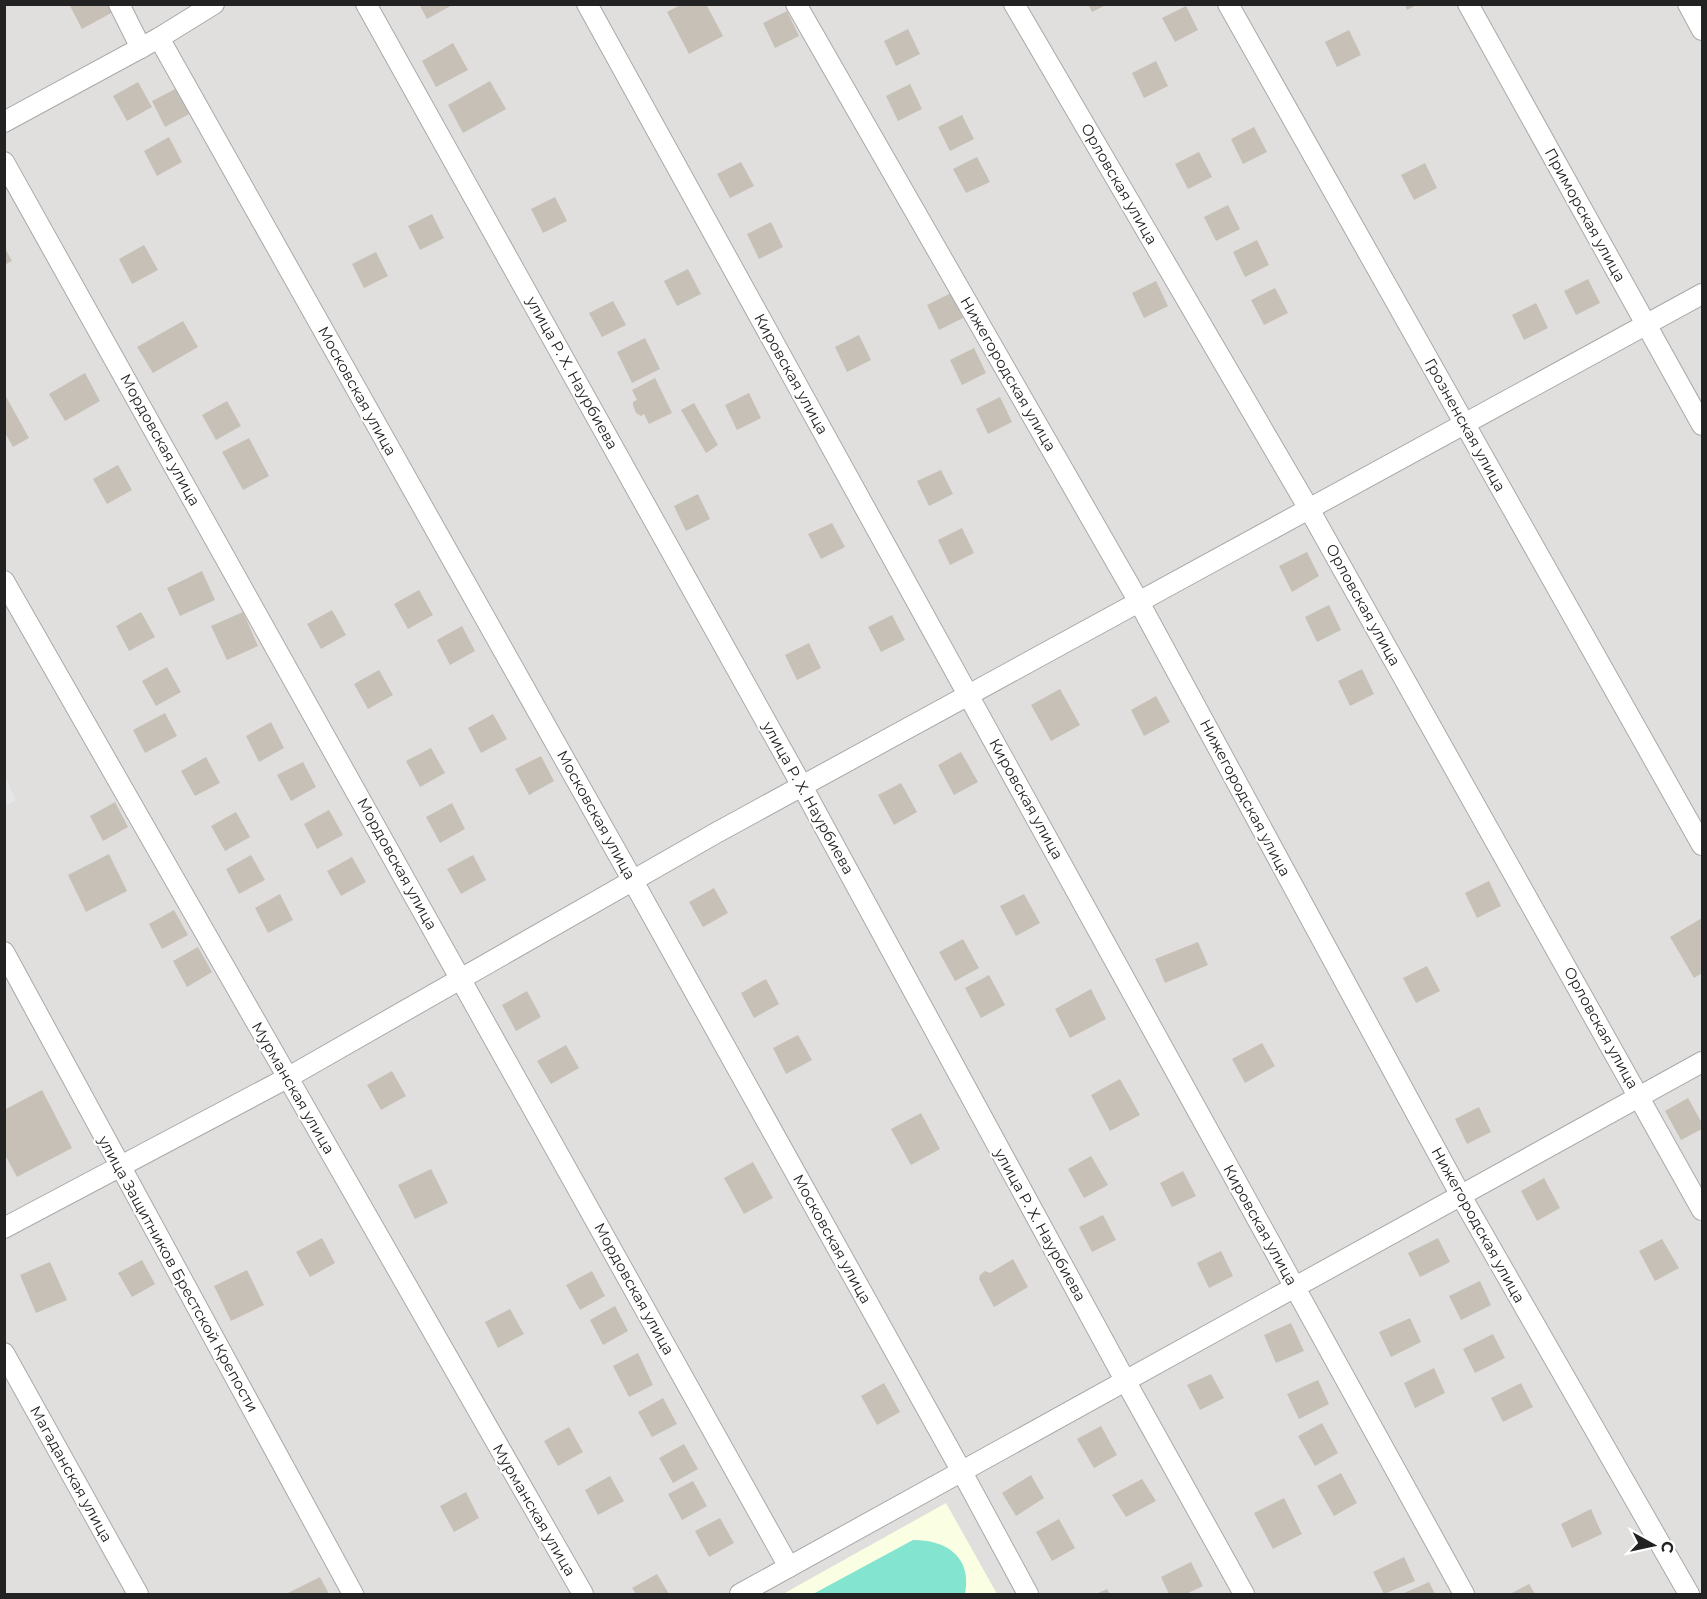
<svg xmlns="http://www.w3.org/2000/svg" width="1707" height="1599" viewBox="0 0 1707 1599" font-family="Montserrat,sans-serif">
<style>
.residential{fill:#e0dfde}
.education{fill:#faffe4}
.pitch{fill:#83e4cf}
.parking{fill:#e6e6e6}
.building{fill:#c7c0b7}
.lines{fill:none;stroke-linecap:round;stroke-linejoin:round}
.street-casing{stroke:#a9a9a9;stroke-width:22}
.street{stroke:#fff;stroke-width:20}
.labels{text-anchor:middle;stroke-width:4.5;stroke-linejoin:round;paint-order:stroke}
.street-label{font-size:15px;fill:#222;stroke:#fff}
</style>
<rect width="100%" height="100%" fill="#f2f0e8"/>
<rect class="residential" x="5" y="5" width="1697" height="1589"/>
<path class="education" d="M946,1503L997,1594H783Z"/>
<path class="pitch" d="M913,1540C947,1540 972,1557 965,1594H813Z"/>
<path class="parking" d="M5,777L16,800L5,806H4Z"/>
<g class="building">
<path d="M69,4H109L113,12L82,29Z"/>
<path d="M419,4H454L427,19Z"/>
<path d="M682,4H706L723,36L689,54L667,12Z"/>
<path d="M1088,4H1108L1092,12Z"/>
<path d="M1405,4H1418L1407,10Z"/>
<path d="M1186,6L1198,30L1175,42L1162,18Z"/>
<path d="M787,11L799,36L775,48L763,23Z"/>
<path d="M908,29L920,54L896,66L884,41Z"/>
<path d="M1349,30L1361,55L1337,67L1325,42Z"/>
<path d="M453,43L468,70L436,87L422,61Z"/>
<path d="M1156,61L1168,86L1144,98L1132,73Z"/>
<path d="M490,81L506,109L463,133L448,105Z"/>
<path d="M138,82L152,107L127,121L113,96Z"/>
<path d="M910,84L922,109L898,121L886,96Z"/>
<path d="M177,88L191,113L165,127L152,101Z"/>
<path d="M962,115L974,139L950,151L938,127Z"/>
<path d="M1254,127L1267,152L1243,164L1231,139Z"/>
<path d="M169,137L182,162L157,176L144,151Z"/>
<path d="M1199,152L1212,177L1188,189L1175,164Z"/>
<path d="M977,157L990,182L966,193L953,169Z"/>
<path d="M741,162L754,186L730,198L717,174Z"/>
<path d="M1425,163L1437,188L1414,200L1401,175Z"/>
<path d="M555,197L567,221L543,233L531,209Z"/>
<path d="M1228,205L1240,229L1216,241L1204,217Z"/>
<path d="M432,214L444,238L420,250L408,226Z"/>
<path d="M771,222L783,247L759,259L747,234Z"/>
<path d="M1257,240L1269,265L1245,277L1233,252Z"/>
<path d="M144,245L158,270L132,284L119,259Z"/>
<path d="M4,246L12,261L4,265Z"/>
<path d="M376,252L388,276L364,288L352,264Z"/>
<path d="M688,269L701,294L677,306L664,281Z"/>
<path d="M1588,279L1600,303L1576,315L1564,291Z"/>
<path d="M1156,281L1168,306L1144,318L1132,293Z"/>
<path d="M1275,288L1288,313L1264,325L1251,300Z"/>
<path d="M951,293L963,318L939,330L927,305Z"/>
<path d="M613,301L626,325L602,337L589,313Z"/>
<path d="M1536,303L1548,328L1524,340L1512,315Z"/>
<path d="M183,321L198,347L153,373L137,347Z"/>
<path d="M859,335L871,360L847,372L835,347Z"/>
<path d="M645,338L660,369L632,383L617,352Z"/>
<path d="M974,348L986,373L962,385L950,360Z"/>
<path d="M85,373L100,401L65,421L49,394Z"/>
<path d="M655,378L672,413L649,424L644,414L641,416L636,413L633,405V402L637,400L632,390Z"/>
<path d="M4,393L29,438L13,447L4,431Z"/>
<path d="M749,393L761,418L737,430L725,405Z"/>
<path d="M1000,397L1012,422L988,434L976,409Z"/>
<path d="M227,401L241,426L216,440L202,415Z"/>
<path d="M694,403L718,445L706,453L681,410Z"/>
<path d="M249,438L269,476L243,490L222,452Z"/>
<path d="M118,465L132,490L107,504L93,479Z"/>
<path d="M941,470L953,494L929,506L917,481Z"/>
<path d="M698,494L710,519L686,531L674,506Z"/>
<path d="M832,523L845,547L821,559L808,534Z"/>
<path d="M962,528L974,553L950,565L938,540Z"/>
<path d="M1307,552L1319,576L1292,592L1279,566Z"/>
<path d="M202,571L215,600L180,616L167,588Z"/>
<path d="M419,590L433,615L408,629L394,604Z"/>
<path d="M1329,605L1341,630L1317,642L1305,617Z"/>
<path d="M332,610L346,635L321,649L307,624Z"/>
<path d="M141,612L155,637L129,651L116,626Z"/>
<path d="M243,612L258,646L227,660L211,626Z"/>
<path d="M892,615L905,640L881,652L868,627Z"/>
<path d="M462,626L475,651L450,665L437,640Z"/>
<path d="M809,643L821,668L797,680L785,655Z"/>
<path d="M167,667L181,692L156,706L142,681Z"/>
<path d="M1362,669L1374,694L1350,706L1338,681Z"/>
<path d="M379,670L393,695L368,709L354,684Z"/>
<path d="M1060,689L1080,725L1051,741L1031,705Z"/>
<path d="M1156,696L1170,722L1144,736L1131,710Z"/>
<path d="M165,713L177,736L145,753L133,730Z"/>
<path d="M493,714L507,739L481,753L468,728Z"/>
<path d="M271,722L284,748L259,762L246,736Z"/>
<path d="M431,748L445,773L420,787L406,761Z"/>
<path d="M961,752L978,782L954,795L938,765Z"/>
<path d="M541,756L554,781L529,795L515,769Z"/>
<path d="M206,757L220,783L195,796L181,771Z"/>
<path d="M303,762L316,787L291,801L277,775Z"/>
<path d="M901,783L917,812L894,825L878,795Z"/>
<path d="M115,802L128,827L103,841L90,816Z"/>
<path d="M452,803L465,829L440,843L426,817Z"/>
<path d="M329,810L343,835L317,849L304,824Z"/>
<path d="M236,812L250,837L225,851L211,826Z"/>
<path d="M109,854L127,891L86,912L68,875Z"/>
<path d="M251,855L265,880L239,894L226,869Z"/>
<path d="M473,855L486,880L461,894L447,869Z"/>
<path d="M352,857L366,882L341,896L327,871Z"/>
<path d="M1489,881L1501,906L1477,918L1465,893Z"/>
<path d="M714,888L728,913L703,927L689,902Z"/>
<path d="M280,894L293,920L268,933L255,908Z"/>
<path d="M1024,894L1040,923L1016,936L1000,906Z"/>
<path d="M174,910L188,935L162,949L149,924Z"/>
<path d="M1702,918V973L1694,978L1670,937Z"/>
<path d="M963,939L979,968L955,981L939,952Z"/>
<path d="M1198,942L1208,965L1165,983L1155,959Z"/>
<path d="M198,947L212,972L187,987L173,961Z"/>
<path d="M1427,966L1440,991L1416,1003L1403,978Z"/>
<path d="M989,975L1005,1005L981,1018L965,988Z"/>
<path d="M766,979L779,1004L754,1018L741,993Z"/>
<path d="M1091,989L1106,1019L1070,1038L1055,1009Z"/>
<path d="M527,991L541,1017L516,1031L502,1005Z"/>
<path d="M798,1035L812,1060L786,1074L773,1048Z"/>
<path d="M1262,1043L1275,1066L1245,1083L1232,1059Z"/>
<path d="M566,1045L579,1068L551,1084L537,1061Z"/>
<path d="M392,1071L406,1096L381,1110L367,1085Z"/>
<path d="M1120,1079L1140,1115L1110,1131L1091,1095Z"/>
<path d="M42,1090L72,1148L17,1177L4,1153V1110Z"/>
<path d="M1688,1098L1702,1123V1129L1681,1140L1665,1111Z"/>
<path d="M1479,1107L1491,1132L1467,1144L1455,1119Z"/>
<path d="M921,1113L940,1149L911,1165L891,1129Z"/>
<path d="M1091,1156L1108,1185L1084,1198L1068,1169Z"/>
<path d="M753,1162L773,1198L744,1214L724,1178Z"/>
<path d="M431,1169L448,1203L415,1219L398,1185Z"/>
<path d="M1183,1171L1196,1196L1172,1207L1160,1183Z"/>
<path d="M1544,1178L1560,1208L1537,1221L1521,1191Z"/>
<path d="M1103,1215L1116,1240L1092,1252L1079,1227Z"/>
<path d="M322,1238L335,1263L310,1277L296,1252Z"/>
<path d="M1438,1238L1450,1262L1420,1277L1408,1253Z"/>
<path d="M1662,1239L1679,1268L1655,1281L1639,1251Z"/>
<path d="M1221,1251L1233,1276L1209,1288L1197,1263Z"/>
<path d="M1013,1259L1028,1287L994,1307L979,1279L980,1275L985,1271L990,1273Z"/>
<path d="M142,1260L155,1284L132,1297L118,1273Z"/>
<path d="M50,1262L67,1300L36,1313L20,1275Z"/>
<path d="M247,1270L264,1305L231,1321L214,1286Z"/>
<path d="M592,1271L605,1296L580,1310L566,1285Z"/>
<path d="M1480,1281L1491,1305L1461,1320L1449,1296Z"/>
<path d="M615,1306L628,1331L603,1345L590,1320Z"/>
<path d="M510,1309L524,1334L498,1348L485,1322Z"/>
<path d="M1410,1318L1421,1342L1391,1357L1379,1332Z"/>
<path d="M1291,1323L1304,1351L1276,1363L1264,1335Z"/>
<path d="M1493,1334L1505,1358L1475,1373L1463,1349Z"/>
<path d="M638,1353L653,1385L629,1397L613,1366Z"/>
<path d="M1434,1368L1445,1393L1415,1408L1404,1383Z"/>
<path d="M1211,1374L1224,1398L1200,1410L1187,1385Z"/>
<path d="M1318,1380L1329,1404L1299,1419L1287,1394Z"/>
<path d="M884,1383L900,1412L877,1425L861,1396Z"/>
<path d="M1521,1383L1533,1407L1503,1422L1491,1398Z"/>
<path d="M663,1398L677,1424L652,1437L638,1412Z"/>
<path d="M1322,1423L1338,1453L1315,1466L1298,1436Z"/>
<path d="M1101,1426L1117,1455L1094,1468L1077,1439Z"/>
<path d="M569,1427L583,1452L558,1466L544,1441Z"/>
<path d="M684,1444L698,1469L673,1483L659,1458Z"/>
<path d="M1341,1473L1357,1503L1334,1516L1317,1486Z"/>
<path d="M1031,1475L1044,1498L1016,1516L1002,1493Z"/>
<path d="M610,1476L624,1501L598,1515L585,1490Z"/>
<path d="M1142,1479L1156,1501L1126,1517L1112,1495Z"/>
<path d="M693,1481L707,1506L682,1520L668,1494Z"/>
<path d="M466,1492L479,1518L454,1532L440,1506Z"/>
<path d="M1284,1498L1302,1534L1273,1549L1254,1513Z"/>
<path d="M1591,1509L1602,1534L1572,1548L1561,1524Z"/>
<path d="M720,1518L734,1543L709,1557L695,1531Z"/>
<path d="M1059,1519L1075,1548L1052,1561L1036,1532Z"/>
<path d="M1404,1557L1415,1581L1384,1594L1373,1572Z"/>
<path d="M1191,1562L1203,1586L1186,1594H1169L1161,1577Z"/>
<path d="M657,1574L669,1594H636L632,1588Z"/>
<path d="M320,1577L329,1594H286Z"/>
<path d="M1429,1582L1435,1594H1402Z"/>
<path d="M1529,1584L1535,1594H1510Z"/>
<path d="M1107,1589L1110,1594H1096Z"/>
</g>
<g class="lines">
<g class="street-casing">
<g id="street">
<path d="M119,4L141,48"/>
<path d="M366,4L802,786L1126,1382L1244,1594"/>
<path d="M587,4L1464,1594"/>
<path d="M796,4L1139,602L1461,1196L1689,1594"/>
<path d="M1014,4L1309,509L1702,1210"/>
<path d="M1228,4L1702,845"/>
<path d="M1468,4L1702,425"/>
<path d="M1688,4L1702,30"/>
<path d="M159,38L633,881L962,1472L1028,1594"/>
<path d="M4,122L159,38L214,4"/>
<path d="M4,162L789,1567"/>
<path d="M4,581L583,1594"/>
<path d="M4,952L353,1594"/>
<path d="M4,1228L287,1078L716,833L1702,294"/>
<path d="M4,1353L138,1594"/>
<path d="M740,1594L1702,1062"/>
</g>
</g>
<use href="#street" class="street"/>
</g>
<g class="labels">
<g class="street-label">
<text transform="translate(1119 184) rotate(60)" y="5">Орловская улица</text>
<text transform="translate(1585 215) rotate(61)" y="5">Приморская улица</text>
<text transform="translate(572 373) rotate(61)" y="5">улица Р. Х. Наурбиева</text>
<text transform="translate(791 374) rotate(61)" y="5">Кировская улица</text>
<text transform="translate(1008 374) rotate(60)" y="5">Нижегородская улица</text>
<text transform="translate(357 391) rotate(61)" y="5">Московская улица</text>
<text transform="translate(1465 425) rotate(61)" y="5">Грозненская улица</text>
<text transform="translate(160 440) rotate(61)" y="5">Мордовская улица</text>
<text transform="translate(1363 605) rotate(61)" y="5">Орловская улица</text>
<text transform="translate(808 798) rotate(61)" y="5">улица Р. Х. Наурбиева</text>
<text transform="translate(1245 798) rotate(62)" y="5">Нижегородская улица</text>
<text transform="translate(1026 799) rotate(61)" y="5">Кировская улица</text>
<text transform="translate(596 815) rotate(61)" y="5">Московская улица</text>
<text transform="translate(397 864) rotate(61)" y="5">Мордовская улица</text>
<text transform="translate(1601 1028) rotate(61)" y="5">Орловская улица</text>
<text transform="translate(293 1088) rotate(60)" y="5">Мурманская улица</text>
<text transform="translate(1040 1225) rotate(61)" y="5">улица Р. Х. Наурбиева</text>
<text transform="translate(1260 1225) rotate(61)" y="5">Кировская улица</text>
<text transform="translate(1478 1225) rotate(61)" y="5">Нижегородская улица</text>
<text transform="translate(832 1239) rotate(61)" y="5">Московская улица</text>
<text transform="translate(178 1274) rotate(61)" y="5">улица Защитников Брестской Крепости</text>
<text transform="translate(634 1289) rotate(61)" y="5">Мордовская улица</text>
<text transform="translate(71 1474) rotate(61)" y="5">Магаданская улица</text>
<text transform="translate(534 1510) rotate(60)" y="5">Мурманская улица</text>
</g>
</g>
<rect width="1707" height="1599" fill="none" stroke="#222222" stroke-width="12"/>
<g transform="translate(1653 1545) rotate(98)" stroke="#ffffff" stroke-width="4.5" paint-order="stroke">
<path d="M0-4.5L10 22L0 15L-10 22Z" fill="#222222"/>
<text y="-9" font-size="16" font-weight="bold" text-anchor="middle" fill="#222222">С</text>
</g>
</svg>
